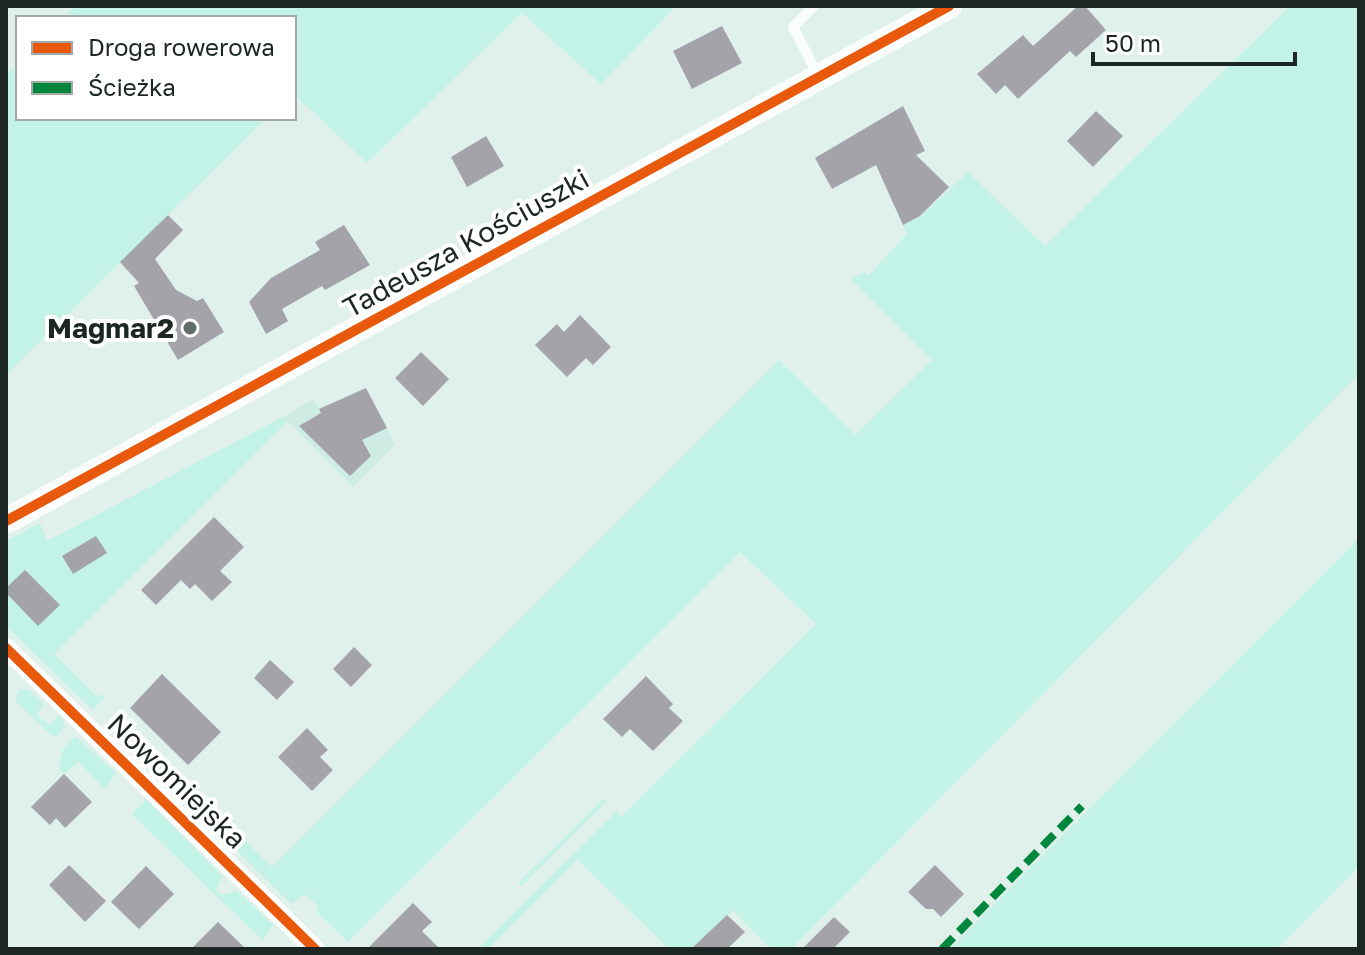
<svg xmlns="http://www.w3.org/2000/svg" width="1365" height="955" viewBox="0 0 1365 955" font-family="'Golos Text',sans-serif">
<style>
.built{fill:#cfece4}
.green{fill:#c2f3e6}
.building{fill:#a4a3a9}
.lines{fill:none;stroke-linecap:round;stroke-linejoin:round}
.service{stroke:#fafdfc;stroke-width:10}
.minor{stroke:#fafdfc;stroke-width:20}
.tertiary{stroke:#fafdfc;stroke-width:26}
.quiet{stroke:#00873e;stroke-width:8;stroke-dasharray:16 8;stroke-linecap:butt}
.cycleway-casing{stroke:#fff;stroke-width:15}
.cycleway{stroke:#e8590c;stroke-width:10}
.poi-dot{fill:#616e6a;stroke:#fff;stroke-width:3}
.labels{text-anchor:middle;stroke-width:8;stroke-linejoin:round;paint-order:stroke}
.street-label{font-size:28px;fill:#1c2724;stroke:#fff}
.poi-label{font-size:28px;font-weight:bold;fill:#1c2724;stroke:#fff;text-anchor:end}
</style>
<rect width="100%" height="100%" fill="#e0f1ec"/>
<path class="built" d="M366,388L395,444L353,487L283,417L314,399L320,409Z"/>
<g class="green">
<path d="M75,6H676L601,84L522,13L367,163L294,94V18H63Z"/>
<path d="M1290,6H1359V374L791,949H771L733,910L692,949H669L577,859L487,949H478L616,812L621,817L816,624L740,552L348,942L316,911L318,906L304,894L291,904L206,820L214,811L272,867L779,360L855,435L932,360L851,279L865,272L868,276L907,234L903,225L920,217L968,172L1045,246Z"/>
<path d="M18,63V118H266L6,375V75Z"/>
<path d="M283,417L287,422L54,654L97,697L102,694L105,696L93,710L6,626V541L40,523L47,541Z"/>
<path d="M1359,538V866L1277,949H950Z"/>
<path d="M28,689L44,705L36,714L49,726L60,714L65,727L55,738L15,701L20,690Z"/>
<path d="M119,718L176,774L167,782L111,727Z"/>
<path d="M75,736L116,773L105,789L78,761L64,774L59,769L63,749Z"/>
<path d="M146,799L222,876L216,890L221,895L237,891L273,925L262,940L132,814Z"/>
<path d="M603,799L606,802L521,886L518,883Z"/>
</g>
<g class="building">
<path d="M1078,6H1085L1106,30L1076,57L1070,51L1018,99L1005,85L996,94L977,74L1023,35L1033,46Z"/>
<path d="M722,26L742,63L692,89L673,51Z"/>
<path d="M903,106L925,151L916,155L949,187L920,216L903,225L876,165L832,189L815,158Z"/>
<path d="M1096,111L1123,136L1093,167L1067,141Z"/>
<path d="M486,136L504,166L467,187L451,157Z"/>
<path d="M168,215L183,230L155,259L176,290L197,301L203,298L224,332L178,360L134,286L139,283L120,262Z"/>
<path d="M344,225L370,265L325,290L322,286L282,309L288,321L266,334L249,302L271,278L320,250L315,242Z"/>
<path d="M580,315L611,347L593,365L586,358L567,377L535,345L557,324L564,332Z"/>
<path d="M421,352L449,379L423,406L395,378Z"/>
<path d="M366,388L387,428L362,440L371,456L350,476L299,426L321,413L319,409Z"/>
<path d="M214,517L244,547L220,571L232,582L212,601L195,584L190,589L181,580L156,605L141,590Z"/>
<path d="M96,536L107,553L73,574L62,556Z"/>
<path d="M25,570L60,605L38,626L6,593V588Z"/>
<path d="M354,647L372,665L351,687L333,669Z"/>
<path d="M270,660L294,682L277,700L254,678Z"/>
<path d="M162,674L221,732L188,765L130,708Z"/>
<path d="M646,676L673,704L669,708L683,721L653,751L630,729L622,737L603,719Z"/>
<path d="M307,728L328,750L320,757L333,770L312,791L278,757Z"/>
<path d="M64,774L92,802L65,828L56,818L50,825L31,807Z"/>
<path d="M69,865L106,901L85,922L49,885Z"/>
<path d="M935,865L964,894L941,917L933,909H926L908,892Z"/>
<path d="M146,866L174,894L139,929L111,902Z"/>
<path d="M413,903L432,922L422,931L440,949H367Z"/>
<path d="M727,915L745,932L727,949H691Z"/>
<path d="M834,917L850,932L833,949H802Z"/>
<path d="M218,922L246,949H191Z"/>
</g>
<g class="lines">
<path class="service" d="M814,6L793,27L819,77"/>
<path class="minor" d="M6,648L315,949"/>
<path class="tertiary" d="M6,521L949,6"/>
<path class="quiet" d="M942,949L1082,806"/>
<g class="cycleway-casing">
<g id="cycleway">
<path d="M6,521L949,6"/>
<path d="M6,648L315,949"/>
</g>
</g>
<use href="#cycleway" class="cycleway"/>
</g>
<circle class="poi-dot" cx="190" cy="328" r="8"/>
<g class="labels">
<g class="street-label">
<text transform="translate(466 243) rotate(-29)" y="10">Tadeusza Kościuszki</text>
<text transform="translate(177 781) rotate(44)" y="10">Nowomiejska</text>
</g>
<g class="poi-label">
<text x="174" y="338">Magmar2</text>
</g>
</g>
<rect width="1365" height="955" fill="none" stroke="#1c2724" stroke-width="16"/>
<rect x="16" y="16" width="280" height="104" fill="#ffffff" stroke="#a4a9a7" stroke-width="2"/>
<rect x="32" y="42" width="40" height="12" fill="#e8590c" stroke="#a4a9a7" stroke-width="2"/>
<text x="88" y="56" font-size="24" fill="#1c2724">Droga rowerowa</text>
<rect x="32" y="82" width="40" height="12" fill="#00873e" stroke="#a4a9a7" stroke-width="2"/>
<text x="88" y="96" font-size="24" fill="#1c2724">Ścieżka</text>
<path d="M1093 52v12h202v-12" fill="none" stroke="#1c2724" stroke-width="4"/>
<text x="1105" y="52" font-size="24" fill="#1c2724" stroke="#ffffff" stroke-width="6" paint-order="stroke">50 m</text>
</svg>
